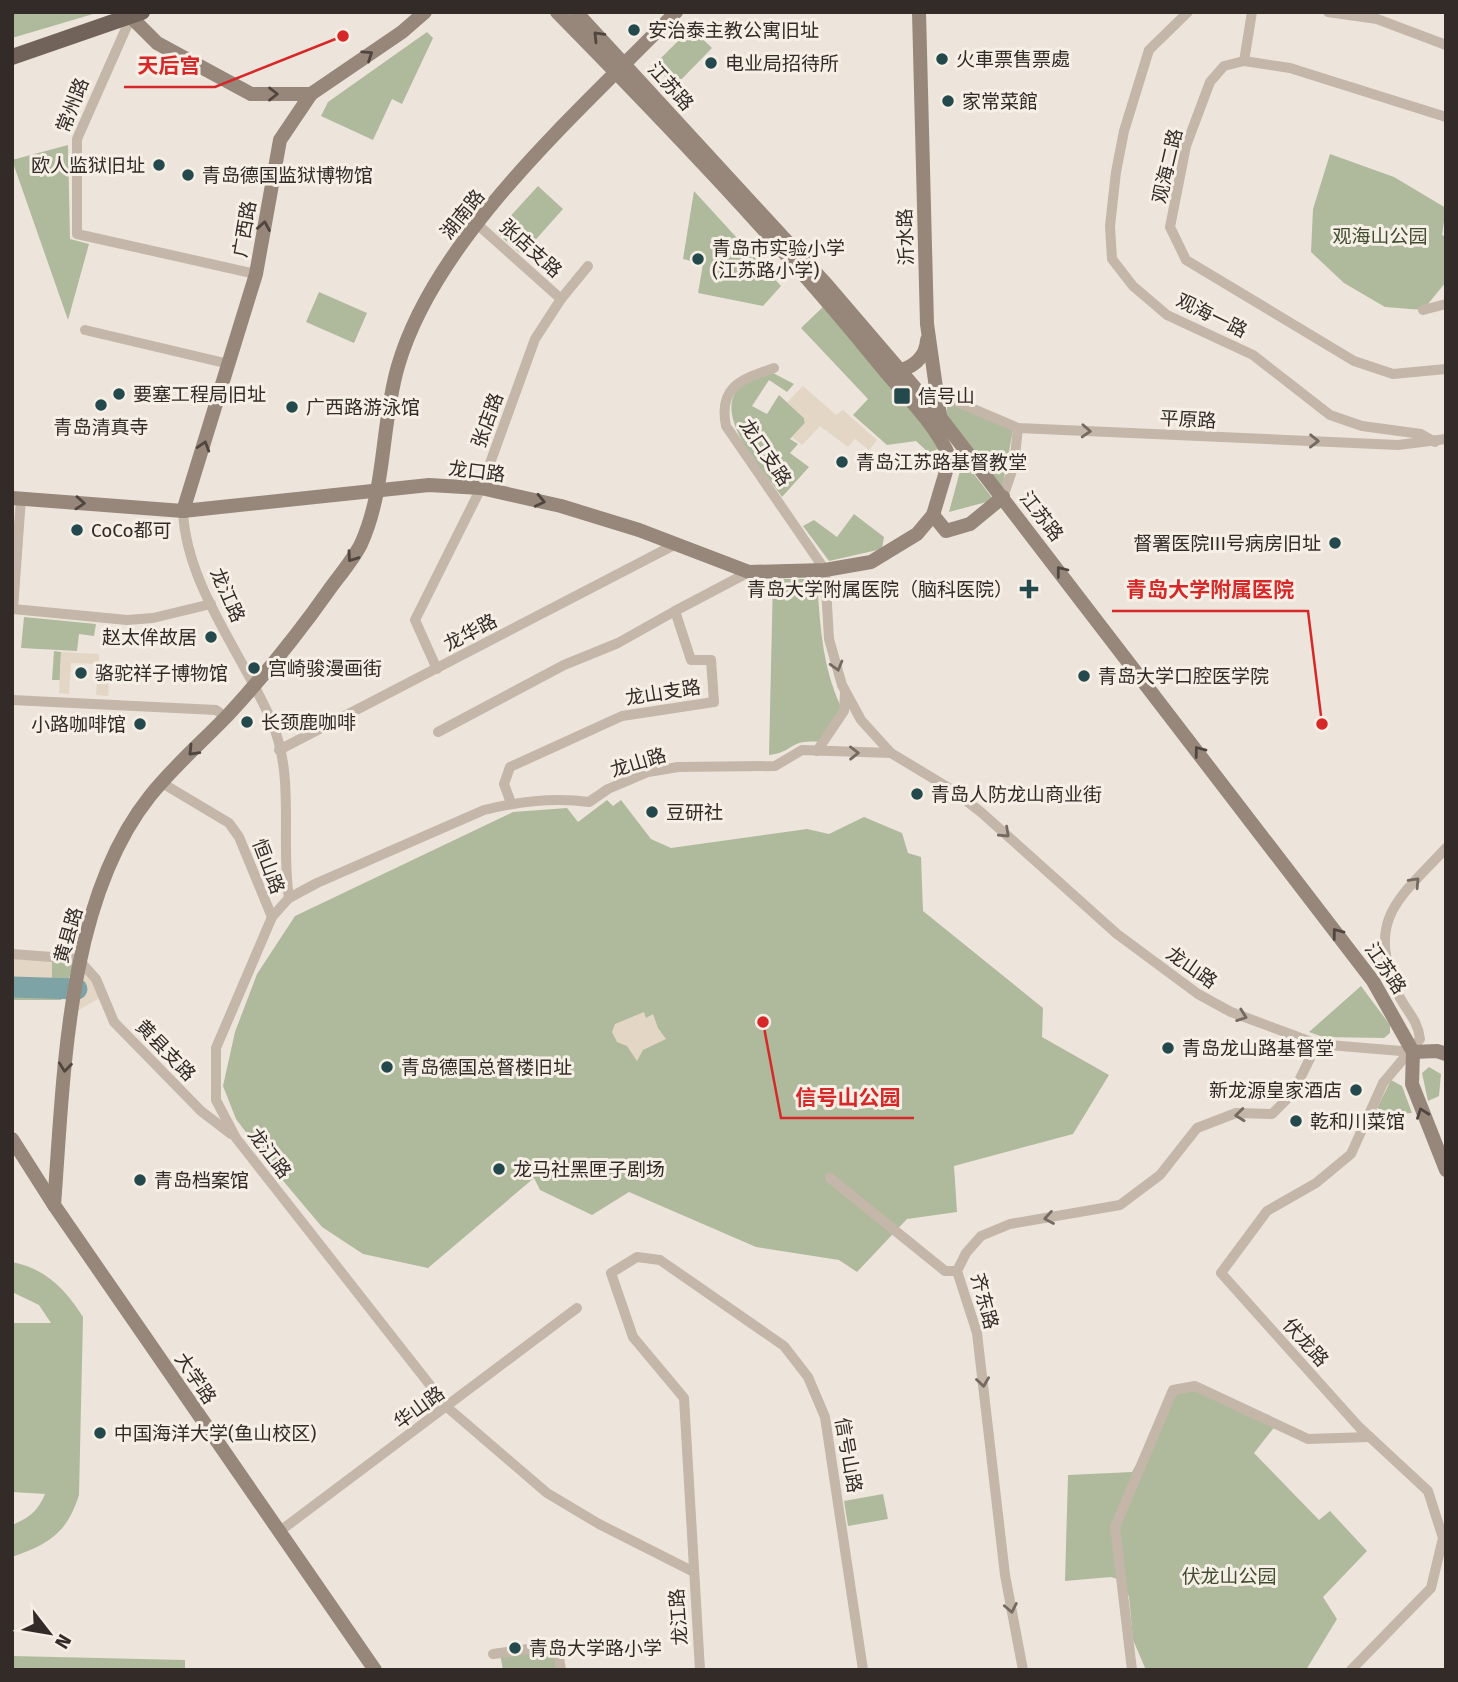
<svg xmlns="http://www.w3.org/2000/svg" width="1458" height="1682" viewBox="0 0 1458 1682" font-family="'Fira Sans','Noto Sans SC',sans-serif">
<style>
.green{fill:#afba9d}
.plaza{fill:#e3d6c4}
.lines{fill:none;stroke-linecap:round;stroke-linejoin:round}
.river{stroke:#7ea3a6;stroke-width:21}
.street{stroke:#c4b6a8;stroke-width:10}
.secondary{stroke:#97867a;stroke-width:14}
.primary{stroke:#72635a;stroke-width:16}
.oneway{stroke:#504640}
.oneway2{stroke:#746a61}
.poi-dot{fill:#23494d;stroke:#f6efe6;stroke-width:2.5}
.labels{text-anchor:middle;stroke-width:6;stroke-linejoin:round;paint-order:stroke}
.poi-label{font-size:19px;fill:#322b27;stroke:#f6efe6;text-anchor:start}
.street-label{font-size:19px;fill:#322b27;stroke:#f6efe6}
.park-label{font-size:19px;fill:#414d2f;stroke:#f6efe6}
.leader{fill:none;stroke:#d62828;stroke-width:2.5}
.callout-dot{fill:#d62828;stroke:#f6efe6;stroke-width:2.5}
.callout-label{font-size:21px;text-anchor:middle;font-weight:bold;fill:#d62828;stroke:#f6efe6;stroke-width:6;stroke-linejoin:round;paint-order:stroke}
</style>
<rect width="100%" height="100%" fill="#ede5db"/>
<g class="green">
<path d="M12,12H100L12,38Z"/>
<path d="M691,28L712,48L675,86L654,65Z"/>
<path d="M427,32L433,38L402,104L392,99L373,140L321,116L328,102Z"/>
<path d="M68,145L70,239L89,244L68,320L12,160Z"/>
<path d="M1330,154L1394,177L1446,208L1442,235L1446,237V282L1423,310L1385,307L1344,283L1311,252L1313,209Z"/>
<path d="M538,186L563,209L522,255L496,232Z"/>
<path d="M694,191L781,286L763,306L698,293L703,264L683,259Z"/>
<path d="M319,292L367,313L354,343L306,322Z"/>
<path d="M825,305L881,366L940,448L929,453L916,441L887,445L853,415L868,399L801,328Z"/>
<path d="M773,373L794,384L787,392L769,380L752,406L767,414L779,395L804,418L805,423L790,439L798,444L790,453L809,467L782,497C764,471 703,407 747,382C755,378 765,375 773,373Z"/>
<path d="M948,403L1013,430L1002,489L945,418Z"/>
<path d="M963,460L994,500L949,512Z"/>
<path d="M854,514L884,537L882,549L829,561L803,526L814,520L837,537Z"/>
<path d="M773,579H817C820,624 822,666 841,707L819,742C789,739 793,753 769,755Z"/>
<path d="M24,617L96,624L94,636L79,634L77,651L21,648Z"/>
<path d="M54,651L61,652L60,680H52Z"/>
<path d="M607,800L613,806L621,800L651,839L671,848L807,829L829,834L864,817L902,833L908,853L921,857L923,911L1043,1008L1042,1037L1109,1075L1073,1134L954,1166L957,1212L907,1219L857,1272L839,1260L756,1247L629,1192L592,1215L540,1190L534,1178L428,1268L363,1254L322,1227L274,1170L236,1119L223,1086L235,1032L257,974L295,916L513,812L567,808L578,822Z"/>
<path d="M12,959L75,961L61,1000H12Z"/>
<path d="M1361,986L1390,1025V1033L1384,1038L1323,1037L1309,1032Z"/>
<path d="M1429,1067L1441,1074L1439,1096L1428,1101L1422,1073Z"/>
<path d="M1391,1080L1402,1086L1412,1113L1392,1114L1377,1108Z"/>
<path d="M12,1262C45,1268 66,1290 83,1317L79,1495C67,1533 49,1544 12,1557V1525C29,1518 38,1511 45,1494L12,1492V1323H51L39,1305L12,1292Z"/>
<path d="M1182,1385L1276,1425L1254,1453L1319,1520L1330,1511L1367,1551L1323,1597L1337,1619L1306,1670H1146L1133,1640L1129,1597L1123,1581L1111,1577L1065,1581L1068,1475L1132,1472Z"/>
<path d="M883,1494L888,1519L848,1526L844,1501Z"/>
<path d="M557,1645L561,1670H503L500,1654Z"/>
<path d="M12,1656L185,1660V1670H12Z"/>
</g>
<g class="plaza">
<path d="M803,386L836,415L843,410L877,440L869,450L855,439L848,447L820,426L802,445L792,437L805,423L804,418L787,402Z"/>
<path d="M61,652L99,654V664L71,663L69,694L59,693Z"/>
<path d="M98,667L110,668L108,696L96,695Z"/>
<path d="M12,954L52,955V979L12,980Z"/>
<path d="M82,964L105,995L77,1011Z"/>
<path d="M644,1012L646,1018L653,1014L658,1028L666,1039L643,1050L637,1061L627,1046L617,1042L612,1032L615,1024Z"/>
</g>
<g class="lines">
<path class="river" d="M12,987L77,989"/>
<g class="street">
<path d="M1188,12L1149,50L1124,131L1116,172L1110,226L1112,259L1133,286L1167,315L1253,355L1330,415L1362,426L1421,434L1435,442"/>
<path d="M1328,12L1377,19L1446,45"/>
<path d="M131,17L77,139V234L256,274"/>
<path d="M1244,61L1252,12"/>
<path d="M1446,117L1290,68L1244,61L1224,66L1210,82L1186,146L1170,227L1186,260L1354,361L1393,374L1446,369"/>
<path d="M477,224L561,299"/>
<path d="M1423,310L1446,304"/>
<path d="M85,330L229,364"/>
<path d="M774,368C742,379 718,386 726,426L825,570L829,639L842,685L861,720L891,753L954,791L982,813L1117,934L1198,994L1231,1012L1317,1044L1413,1052"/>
<path d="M936,393L1018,428L1398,445L1446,439"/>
<path d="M1003,497L1014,465L1018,428"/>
<path d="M21,498L13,609L127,620L153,618L211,604"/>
<path d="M183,511C186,585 242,653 271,720C296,777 280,839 289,898"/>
<path d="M437,669L415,620L481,488L535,339L561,299L588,266"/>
<path d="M12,700L216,710L226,717"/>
<path d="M438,732L564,665L618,643L675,611"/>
<path d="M279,750L676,544"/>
<path d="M817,751L844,711L845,693"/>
<path d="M162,783L229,823L239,837L272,917"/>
<path d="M511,803L504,784L510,767L622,716L714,702L711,660H691L675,611L749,572"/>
<path d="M12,954L78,959L96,979L114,1022L201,1111L231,1134"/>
<path d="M830,1178L945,1271H957"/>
<path d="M280,1531L577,1308"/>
<path d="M692,1571L599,1524L547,1493L448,1408L236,1138L216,1100V1048L272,917L289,898L317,883L484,810C520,801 553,797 589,802L608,789L648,772L678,767L775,766L802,750L891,753"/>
<path d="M493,1654L557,1645L561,1670"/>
<path d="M700,1670L684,1398L633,1337L611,1273L637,1257L660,1260L784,1346L808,1377L825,1417L863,1670"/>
<path d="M1023,1670L1005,1575L977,1333L957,1271L966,1253L981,1236L1010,1224L1120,1205L1160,1175L1197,1128L1236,1113L1272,1114L1293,1093L1317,1044"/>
<path d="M1132,1670L1115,1527L1173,1390L1195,1386L1308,1439L1370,1437"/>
<path d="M1351,1670L1431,1588L1443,1538L1428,1491L1359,1427L1221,1273L1267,1211L1316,1183L1351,1154L1383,1083L1420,1039C1418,1019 1405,1010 1397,992C1366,917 1399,899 1446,848"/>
</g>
<g class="secondary">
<path d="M557,12C668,125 780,242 880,365C905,396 934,421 950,458"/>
<path d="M576,12L827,285L940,417L1373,981L1413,1052L1412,1084L1446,1170"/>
<path d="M919,12L927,324L940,416"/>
<path d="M131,17L157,43L251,94H311"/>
<path d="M895,372C911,368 926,359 927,340"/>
<path d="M12,498L183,511L429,485L481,488L561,506L639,530L749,572L825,570L871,562L917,534L933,515L950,458"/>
<path d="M183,511L256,274L280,140L311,94L402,32L425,12"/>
<path d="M933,515L946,531L970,524L1003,497"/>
<path d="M1413,1052L1437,1051L1446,1054"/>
<path d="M12,1139L54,1205L375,1670"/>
<path d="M54,1205C64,1076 66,901 150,796C173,767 202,742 228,715C264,676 298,634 329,590C339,576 353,560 361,544C386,489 381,424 398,366C436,235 581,110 676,12"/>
</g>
<path class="primary" d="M12,57L142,12"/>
</g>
<defs><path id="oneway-chevron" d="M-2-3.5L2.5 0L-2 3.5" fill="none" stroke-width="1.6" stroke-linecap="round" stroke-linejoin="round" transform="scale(1.75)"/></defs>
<g class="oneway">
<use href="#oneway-chevron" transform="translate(598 36) rotate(-134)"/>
<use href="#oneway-chevron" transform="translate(368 55) rotate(-34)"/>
<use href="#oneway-chevron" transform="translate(273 94)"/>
<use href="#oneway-chevron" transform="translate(264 226) rotate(-80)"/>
<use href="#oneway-chevron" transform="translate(204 446) rotate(-73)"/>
<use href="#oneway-chevron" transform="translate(540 501) rotate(13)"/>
<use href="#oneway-chevron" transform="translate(80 503) rotate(4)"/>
<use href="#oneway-chevron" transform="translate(352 557) rotate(125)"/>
<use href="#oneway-chevron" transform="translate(1061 571) rotate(-128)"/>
<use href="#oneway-chevron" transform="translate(193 751) rotate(134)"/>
<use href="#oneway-chevron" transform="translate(1199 751) rotate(-127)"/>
<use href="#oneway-chevron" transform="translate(1337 933) rotate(-127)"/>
<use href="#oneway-chevron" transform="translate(65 1067) rotate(96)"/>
<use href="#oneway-chevron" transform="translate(1422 1113) rotate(-110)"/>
</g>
<g class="oneway2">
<use href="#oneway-chevron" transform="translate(1086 431) rotate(3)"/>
<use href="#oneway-chevron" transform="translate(1314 441) rotate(1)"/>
<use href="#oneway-chevron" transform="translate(837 666) rotate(74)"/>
<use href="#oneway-chevron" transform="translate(854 753) rotate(-1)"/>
<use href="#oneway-chevron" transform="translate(1005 833) rotate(43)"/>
<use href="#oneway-chevron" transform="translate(1415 882) rotate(-47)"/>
<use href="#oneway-chevron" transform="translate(1242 1016) rotate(20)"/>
<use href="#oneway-chevron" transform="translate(1240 1115) rotate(174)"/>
<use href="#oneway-chevron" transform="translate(1049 1218) rotate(170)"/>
<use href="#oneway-chevron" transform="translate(983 1382) rotate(82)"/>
<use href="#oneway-chevron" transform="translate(1011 1608) rotate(79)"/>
</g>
<g class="poi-dot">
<circle cx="634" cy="30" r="7"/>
<circle cx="942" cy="59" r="7"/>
<circle cx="711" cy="63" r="7"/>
<circle cx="948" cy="101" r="7"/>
<circle cx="159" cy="165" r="7"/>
<circle cx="188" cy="175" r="7"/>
<circle cx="698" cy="259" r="7"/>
<circle cx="119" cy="394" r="7"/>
<rect x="893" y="387" width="18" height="18" rx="3.5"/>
<circle cx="101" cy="405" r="7"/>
<circle cx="292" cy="407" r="7"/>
<circle cx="842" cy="462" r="7"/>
<circle cx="77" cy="530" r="7"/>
<circle cx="1335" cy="543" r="7"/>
<path d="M1025.5 578.5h7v7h7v7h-7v7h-7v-7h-7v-7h7z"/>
<circle cx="211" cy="637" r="7"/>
<circle cx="254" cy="668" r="7"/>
<circle cx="81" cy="673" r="7"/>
<circle cx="1084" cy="676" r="7"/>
<circle cx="247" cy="722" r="7"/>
<circle cx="140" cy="724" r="7"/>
<circle cx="917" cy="794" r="7"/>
<circle cx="652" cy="812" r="7"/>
<circle cx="1168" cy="1048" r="7"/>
<circle cx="387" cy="1067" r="7"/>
<circle cx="1356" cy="1090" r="7"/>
<circle cx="1296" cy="1121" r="7"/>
<circle cx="499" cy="1169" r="7"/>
<circle cx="140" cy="1180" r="7"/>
<circle cx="100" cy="1433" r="7"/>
<circle cx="515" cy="1648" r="7"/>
</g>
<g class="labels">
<g class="poi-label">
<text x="648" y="37">安治泰主教公寓旧址</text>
<text x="956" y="66">火車票售票處</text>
<text x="725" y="70">电业局招待所</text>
<text x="962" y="108">家常菜館</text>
<text x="145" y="172" text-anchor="end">欧人监狱旧址</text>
<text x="202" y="182">青岛德国监狱博物馆</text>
<text x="712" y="255">青岛市实验小学<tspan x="712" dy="22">(江苏路小学)</tspan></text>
<text x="133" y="401">要塞工程局旧址</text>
<text x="918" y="403">信号山</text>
<text x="306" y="414">广西路游泳馆</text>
<text x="101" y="434" text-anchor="middle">青岛清真寺</text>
<text x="856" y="469">青岛江苏路基督教堂</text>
<text x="91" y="537">CoCo都可</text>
<text x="1321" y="550" text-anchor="end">督署医院III号病房旧址</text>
<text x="1013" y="596" text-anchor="end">青岛大学附属医院（脑科医院）</text>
<text x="197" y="644" text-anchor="end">赵太侔故居</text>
<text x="268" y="675">宫崎骏漫画街</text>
<text x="95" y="680">骆驼祥子博物馆</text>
<text x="1098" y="683">青岛大学口腔医学院</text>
<text x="261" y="729">长颈鹿咖啡</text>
<text x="126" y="731" text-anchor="end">小路咖啡馆</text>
<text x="931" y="801">青岛人防龙山商业街</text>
<text x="666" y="819">豆研社</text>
<text x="1182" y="1055">青岛龙山路基督堂</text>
<text x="401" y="1074">青岛德国总督楼旧址</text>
<text x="1342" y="1097" text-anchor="end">新龙源皇家酒店</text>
<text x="1310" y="1128">乾和川菜馆</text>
<text x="513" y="1176">龙马社黑匣子剧场</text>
<text x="154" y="1187">青岛档案馆</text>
<text x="114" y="1440">中国海洋大学(鱼山校区)</text>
<text x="529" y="1655">青岛大学路小学</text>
</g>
<g class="street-label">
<text transform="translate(671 86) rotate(48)" y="7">江苏路</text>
<text transform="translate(72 105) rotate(-69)" y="7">常州路</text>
<text transform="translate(1167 166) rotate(-77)" y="7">观海二路</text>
<text transform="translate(462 214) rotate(-51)" y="7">湖南路</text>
<text transform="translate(244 229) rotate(-80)" y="7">广西路</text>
<text transform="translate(905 237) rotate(-92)" y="7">沂水路</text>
<text transform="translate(531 248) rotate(42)" y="7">张店支路</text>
<text transform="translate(1212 315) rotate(26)" y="7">观海一路</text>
<text transform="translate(1188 419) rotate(3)" y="7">平原路</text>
<text transform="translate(487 420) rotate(-70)" y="7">张店路</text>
<text transform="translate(766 452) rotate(56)" y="7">龙口支路</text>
<text transform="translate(477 471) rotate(7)" y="7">龙口路</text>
<text transform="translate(1042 516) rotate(52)" y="7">江苏路</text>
<text transform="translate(228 595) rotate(66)" y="7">龙江路</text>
<text transform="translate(470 632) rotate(-28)" y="7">龙华路</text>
<text transform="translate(663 692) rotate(-9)" y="7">龙山支路</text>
<text transform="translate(638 762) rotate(-17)" y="7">龙山路</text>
<text transform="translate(269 866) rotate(69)" y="7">恒山路</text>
<text transform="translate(68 935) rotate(-74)" y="7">黄县路</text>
<text transform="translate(1192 967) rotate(35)" y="7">龙山路</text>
<text transform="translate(1386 968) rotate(56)" y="7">江苏路</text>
<text transform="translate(166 1050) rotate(46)" y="7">黄县支路</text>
<text transform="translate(270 1153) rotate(53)" y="7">龙江路</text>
<text transform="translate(985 1301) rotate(75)" y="7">齐东路</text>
<text transform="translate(1306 1342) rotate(48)" y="7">伏龙路</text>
<text transform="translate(196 1378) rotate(56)" y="7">大学路</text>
<text transform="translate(419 1407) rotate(-36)" y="7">华山路</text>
<text transform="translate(849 1455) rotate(80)" y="7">信号山路</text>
<text transform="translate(678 1617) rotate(-94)" y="7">龙江路</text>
</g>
<g class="park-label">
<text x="1380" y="243">观海山公园</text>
<text x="1229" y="1583">伏龙山公园</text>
</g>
</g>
<path class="leader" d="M343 36L215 87H124M1322 724L1308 611H1112M763 1022L781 1118H914"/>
<g class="callout-dot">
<circle cx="343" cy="36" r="7"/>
<circle cx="1322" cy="724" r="7"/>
<circle cx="763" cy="1022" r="7"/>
</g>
<g class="callout-label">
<text x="169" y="73">天后宫</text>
<text x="1210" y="597">青岛大学附属医院</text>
<text x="848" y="1105">信号山公园</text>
</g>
<rect width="1458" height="1682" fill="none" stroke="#322b27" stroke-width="28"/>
<g transform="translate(49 1633) rotate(121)" stroke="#f6efe6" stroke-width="5" paint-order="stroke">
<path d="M0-5L12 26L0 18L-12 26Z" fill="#322b27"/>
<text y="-10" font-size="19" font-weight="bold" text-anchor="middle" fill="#322b27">N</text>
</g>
</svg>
